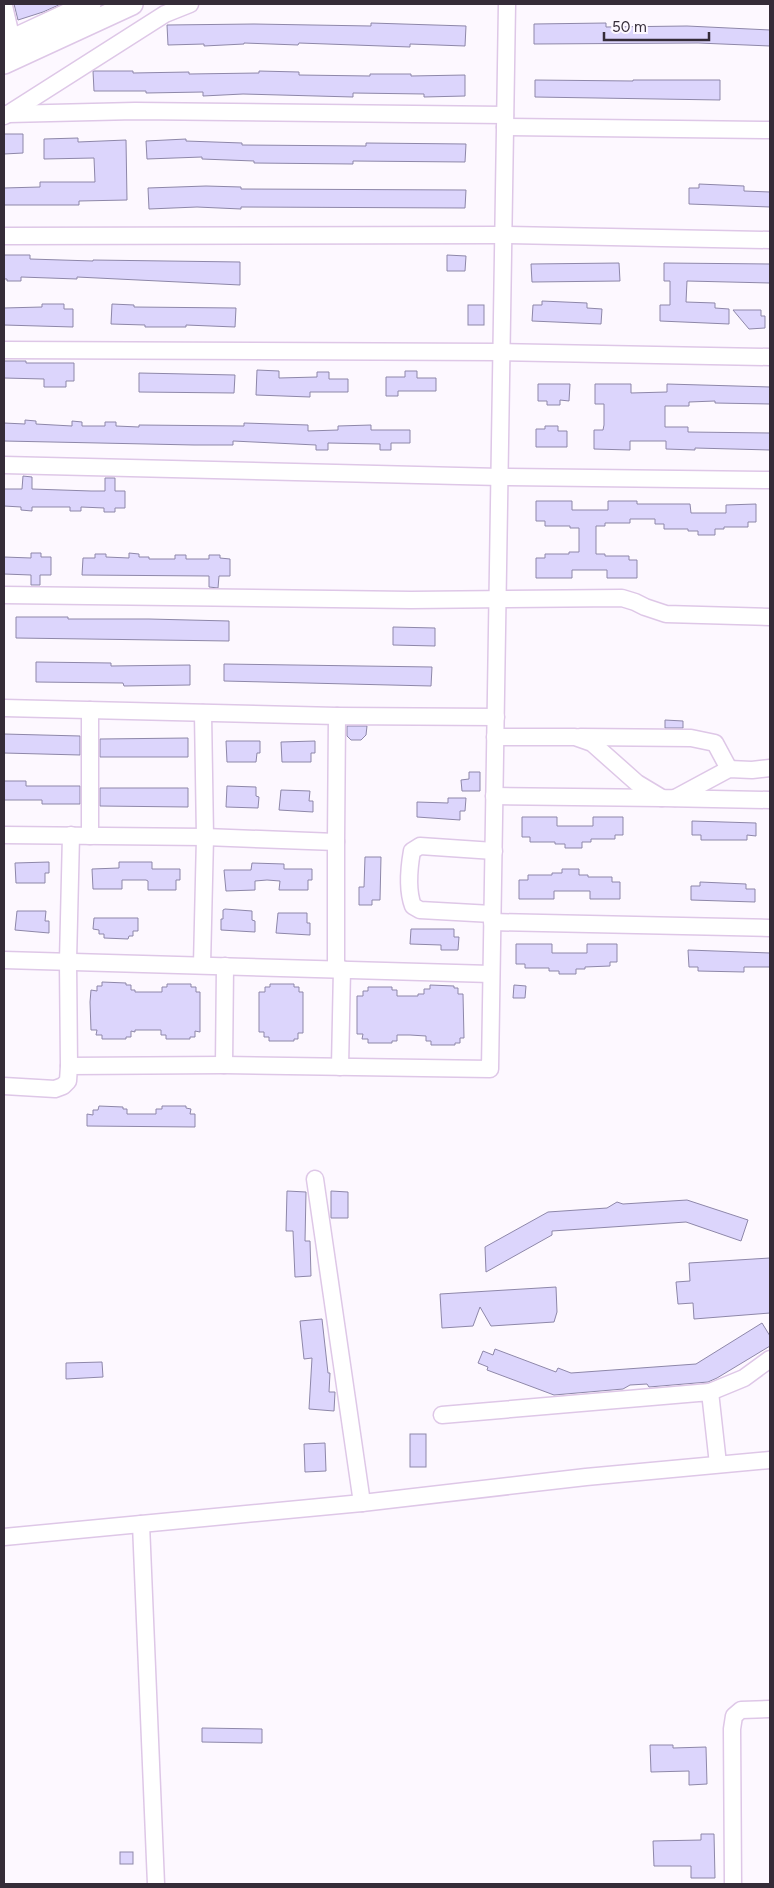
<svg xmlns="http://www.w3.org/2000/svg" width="774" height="1888" viewBox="0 0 774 1888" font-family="Figtree,sans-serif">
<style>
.building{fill:#dcd5fc;stroke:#8e87a9}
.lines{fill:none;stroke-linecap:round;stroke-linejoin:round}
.minor-casing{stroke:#dec7e7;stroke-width:19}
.major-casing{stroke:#dec7e7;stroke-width:24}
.minor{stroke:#fff;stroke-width:16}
.major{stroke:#fff;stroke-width:21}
</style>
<rect width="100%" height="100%" fill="#fdf8ff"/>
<g class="building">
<path d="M14,4H61L43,12L18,20Z"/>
<path d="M371,23L466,26L465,46L410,44V47L299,43L298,45L244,43V44L204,46V44L168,45L167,25L254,24L371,26Z"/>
<path d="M606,23V27L687,26L770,30V46L698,43L534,44V24Z"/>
<path d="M93,71H133V73L189,72V74L259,73V71L299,72V75L370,76V74H411V76L465,75V96L424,97V94L353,93V97L243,94L203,96V92L146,93V91H94Z"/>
<path d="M535,80L633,81V80H720V100L535,97Z"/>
<path d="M4,134H23V153L4,154Z"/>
<path d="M78,138V142L126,140L127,200L79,201V205H4V188L40,187V182H95L94,158L44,159V139Z"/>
<path d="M186,139V141L242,143V145L366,146V143L466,144L465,162L353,161V164L254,163V161L202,159V157L147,159L146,141Z"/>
<path d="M699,184L744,186V191L770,192V207L689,204V188H699Z"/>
<path d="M206,186L241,187V189L466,190L465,208L241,207V209L197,207L149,209L148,188Z"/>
<path d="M4,255H30V259L93,261V260L240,262V285L77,277V279L21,277V281H7V279H4Z"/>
<path d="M447,255L466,256L465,271H447Z"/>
<path d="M619,263L620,281L532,282L531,264Z"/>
<path d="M664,263L770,264V283L687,281L686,302L715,303V308L729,309V324L660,321V305H670V281H664Z"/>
<path d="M542,301L587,303V308L602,309L601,324L532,321L533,305H542Z"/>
<path d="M42,304H64V309H73V327L4,325V308L42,307Z"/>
<path d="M112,304L134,305V307L236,308L235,327L186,325V327H145V325L111,324Z"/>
<rect x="468" y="305" width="16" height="20"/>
<path d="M733,310H761V316H765V328L749,329Z"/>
<path d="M4,361H26V363H74V381H66V387H44V379L4,378Z"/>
<path d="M257,370L279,371V378L317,377V372H329V379H348V392H310V397L256,395Z"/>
<path d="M405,371H417V378H436V391H398V396H386V377H405Z"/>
<path d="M139,373L235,375L234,393L139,392Z"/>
<path d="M538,384H570L569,401L560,400V405H547V401H538Z"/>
<path d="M595,384H631V393L667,392V384L770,387V404L715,403V401L689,402V406H665V427H688V432L770,433V450L695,448V450L666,449V441H630V450L594,449V430H603L604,425V404H595Z"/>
<path d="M25,420L36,421V424L72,426V421L82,422V426H105V422H116V426L139,427V425L244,426V423L308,425V431L338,430V426L371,425V430H410V443H391V450H380V444L328,443V450H316V445L233,441V445H194L4,441V423L25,424Z"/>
<path d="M545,426H558V431H567V447H536V429H545Z"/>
<path d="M23,476L32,477V489L91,491H105V478H115V491H125V508H115V512H104V508L81,507V511H70V507H32V511L21,510V507L4,506V489H22Z"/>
<path d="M536,501H572V510H608V501H637V504H690L691,513H726V505L756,504V522H748V527H724V529H715V535H698V531H688V529H664V524H655V519H630V523H605V526H596V554H605V556H629V560H637V578H607V570H572V578H536V558H545V554H569V552H579V528H570V526H545V521H536Z"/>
<path d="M31,553H41V557H51V575H40V585H31V575L4,574V557L31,558Z"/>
<path d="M129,553L139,554V557H149V559H175V555H186V559H209V555H220V558L230,559V576H219L218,588L209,587V576L82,575L83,558H95V554H106V557L129,558Z"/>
<path d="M16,617H68V619H149L229,621V641L16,638Z"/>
<path d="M393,627L435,628V646L393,645Z"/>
<path d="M36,662L111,663V666L190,665V685L124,686L123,683L36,682Z"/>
<path d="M224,664L432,667L431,686L224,681Z"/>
<path d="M665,720L683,721V728H665Z"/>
<path d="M347,726H367L366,735L361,740H351L347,736Z"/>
<path d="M4,734L80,736V755L4,753Z"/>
<path d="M188,738V757H100V739Z"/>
<path d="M226,741H260V753H257L256,762H227Z"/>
<path d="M315,741V753H311V762H282L281,742Z"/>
<path d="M469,772H480V791H462L461,780L469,779Z"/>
<path d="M4,781H26V786H80V804H42V800H4Z"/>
<path d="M227,786L256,787V796L259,797L258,808L226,807Z"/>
<path d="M100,788H188V807L100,806Z"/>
<path d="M281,790L310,791L309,801H313V812L279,810Z"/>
<path d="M448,798H466L465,811H460V820L417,817V802L448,803Z"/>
<path d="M522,817H557V826H593V817H623V835H615V839H591V842H582V848H565V844H555V842H530V837H522Z"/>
<path d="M692,821L756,823V836L747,835V840H701V835H692Z"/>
<path d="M365,857H381L380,900H372V905H359V887H364Z"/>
<path d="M49,862V873H45V883H16L15,863Z"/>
<path d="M119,862H152V869H180V880H176V890H148V881L146,880H122V889H93L92,869L119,868Z"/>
<path d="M252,863L284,864V869H312V880H308V890H279L280,881L267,880L255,881V890L226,891L224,870H251Z"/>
<path d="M562,869H579V875H588V877H612V882H620V899H590V891H554V899H519V880H528V875H552V873H562Z"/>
<path d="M700,882L746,884V889H755V902L691,900V886H700Z"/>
<path d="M225,909L252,911V920L255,921V932L221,930V919H223V910Z"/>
<path d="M17,911H46L45,921H49V933L15,930Z"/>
<path d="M278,913H307V923H310V935L276,933Z"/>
<path d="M94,918H138V931H133V936H129L128,939L104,938V934H99V930L93,929Z"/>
<path d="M411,929H454V937H459L458,950H441V945L410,944Z"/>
<path d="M516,944H552V953H587V944H617V962H610V966L585,967V969H576V974H559V971H549V968H525V964H516Z"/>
<path d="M688,950L770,953V967H744V972L698,971V967H689Z"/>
<path d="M102,982L126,983V985H131V990H135V992H162V987H167V984H191V987H196V992H200V1032L195,1031V1037H190V1039H166V1035H161V1030H135V1032L131,1031V1037H126V1039H102V1035H96L97,1030H91L90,1002L91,990L97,991V986H102Z"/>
<path d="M270,984H294V987H299V992H303V1033H298V1039H294V1041H269V1037H264V1032H259V992H265V987H270Z"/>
<path d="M430,985L454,986V988H458V994H463L464,1038H460V1043H455V1045H431V1041H426V1036L410,1035H397V1041H392V1043H368V1039H362L363,1034H357V996H363V991H368V987H392V990H397V996H418V994H424V989H430Z"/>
<path d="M514,985L526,986L525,998H513Z"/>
<path d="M99,1106L123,1107V1109H127V1114H156V1109H162V1106H186V1108L191,1109L190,1114H195V1127L87,1126V1114L93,1115V1110H98Z"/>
<path d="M287,1191L306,1192L305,1241H310L311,1276L295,1277L293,1231H286Z"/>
<path d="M331,1191L348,1192V1218H331Z"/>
<path d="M687,1200L748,1220L741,1241L686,1222L552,1231V1235L486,1272L485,1247L548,1212L607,1208L617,1202L623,1204Z"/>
<path d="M770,1258V1313L694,1319L693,1303L678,1304L676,1282L690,1281L689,1263Z"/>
<path d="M556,1287L557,1312L554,1322L491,1326L480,1307L473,1326L442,1328L440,1294Z"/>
<path d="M322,1319L328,1373H330L329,1392H335L334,1411L309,1409L312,1358L304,1359L300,1321Z"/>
<path d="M762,1323L770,1336V1346L717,1378L708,1382L649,1387L647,1384L630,1385L623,1389L554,1395L487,1370L488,1367L478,1363L483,1351L493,1355L495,1349L556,1372L558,1368L571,1373L696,1364Z"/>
<path d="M102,1362L103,1377L66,1379V1363Z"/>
<rect x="410" y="1434" width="16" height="33"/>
<path d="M325,1443L326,1471L305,1472L304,1444Z"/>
<path d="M202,1728L262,1729V1743L202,1742Z"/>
<path d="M650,1745H673V1748L706,1747L707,1784L689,1785V1771L651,1772Z"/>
<path d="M701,1834H714L715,1878H691V1866H654L653,1841L701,1840Z"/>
<rect x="120" y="1852" width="13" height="12"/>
</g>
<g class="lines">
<g class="minor-casing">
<g id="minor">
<path d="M4,6L12,40"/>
<path d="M8,114L165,14L190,4"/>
<path d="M4,116L8,114L135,111L505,115"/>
<path d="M505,127L770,130"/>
<path d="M4,236L503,235L770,240"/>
<path d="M4,350L501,352L770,357"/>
<path d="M4,465L500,477L770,480"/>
<path d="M4,595L411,600L622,598L635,602L645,607L666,614L770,617"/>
<path d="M4,708L337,716"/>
<path d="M90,710V836"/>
<path d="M495,737H575L592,743L637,783L662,798L770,800"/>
<path d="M580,737L691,738L715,743L729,769"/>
<path d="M494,796L662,798"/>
<path d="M675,798L729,769L752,770L770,768"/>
<path d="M4,835L205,837L336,842V969"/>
<path d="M336,842L337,716L496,717"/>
<path d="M492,914L420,910L413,906C407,890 409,868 412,851L420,846L494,851"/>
<path d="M492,922L770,928"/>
<path d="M4,960L491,974"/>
<path d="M202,965L205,837L203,713"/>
<path d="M224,1065L225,966"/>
<path d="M69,1066L68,961L71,835"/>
<path d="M340,1067L342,969"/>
<path d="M4,1086L55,1089L63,1086L68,1081L69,1066L224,1065L490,1069L507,4"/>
<path d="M315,1179L362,1503"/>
<path d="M710,1392L744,1378L770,1359"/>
<path d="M442,1415L710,1392L718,1464"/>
<path d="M141,1524L156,1884"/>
<path d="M4,1537L362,1503L586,1477L770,1460"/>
<path d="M733,1884L732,1729L734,1716L741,1710L770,1709"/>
</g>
</g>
<g class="major-casing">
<g id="major">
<path d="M4,44L90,4"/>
<path d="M4,63L132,4"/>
</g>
</g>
<use href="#minor" class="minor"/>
<use href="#major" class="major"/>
</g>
<rect width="774" height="1888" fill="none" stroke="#352c38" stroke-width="10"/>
<path d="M604 32v8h105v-8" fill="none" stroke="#352c38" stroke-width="2.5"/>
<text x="612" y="32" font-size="15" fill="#352c38" stroke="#fdf8ff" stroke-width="4" paint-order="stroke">50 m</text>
</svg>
